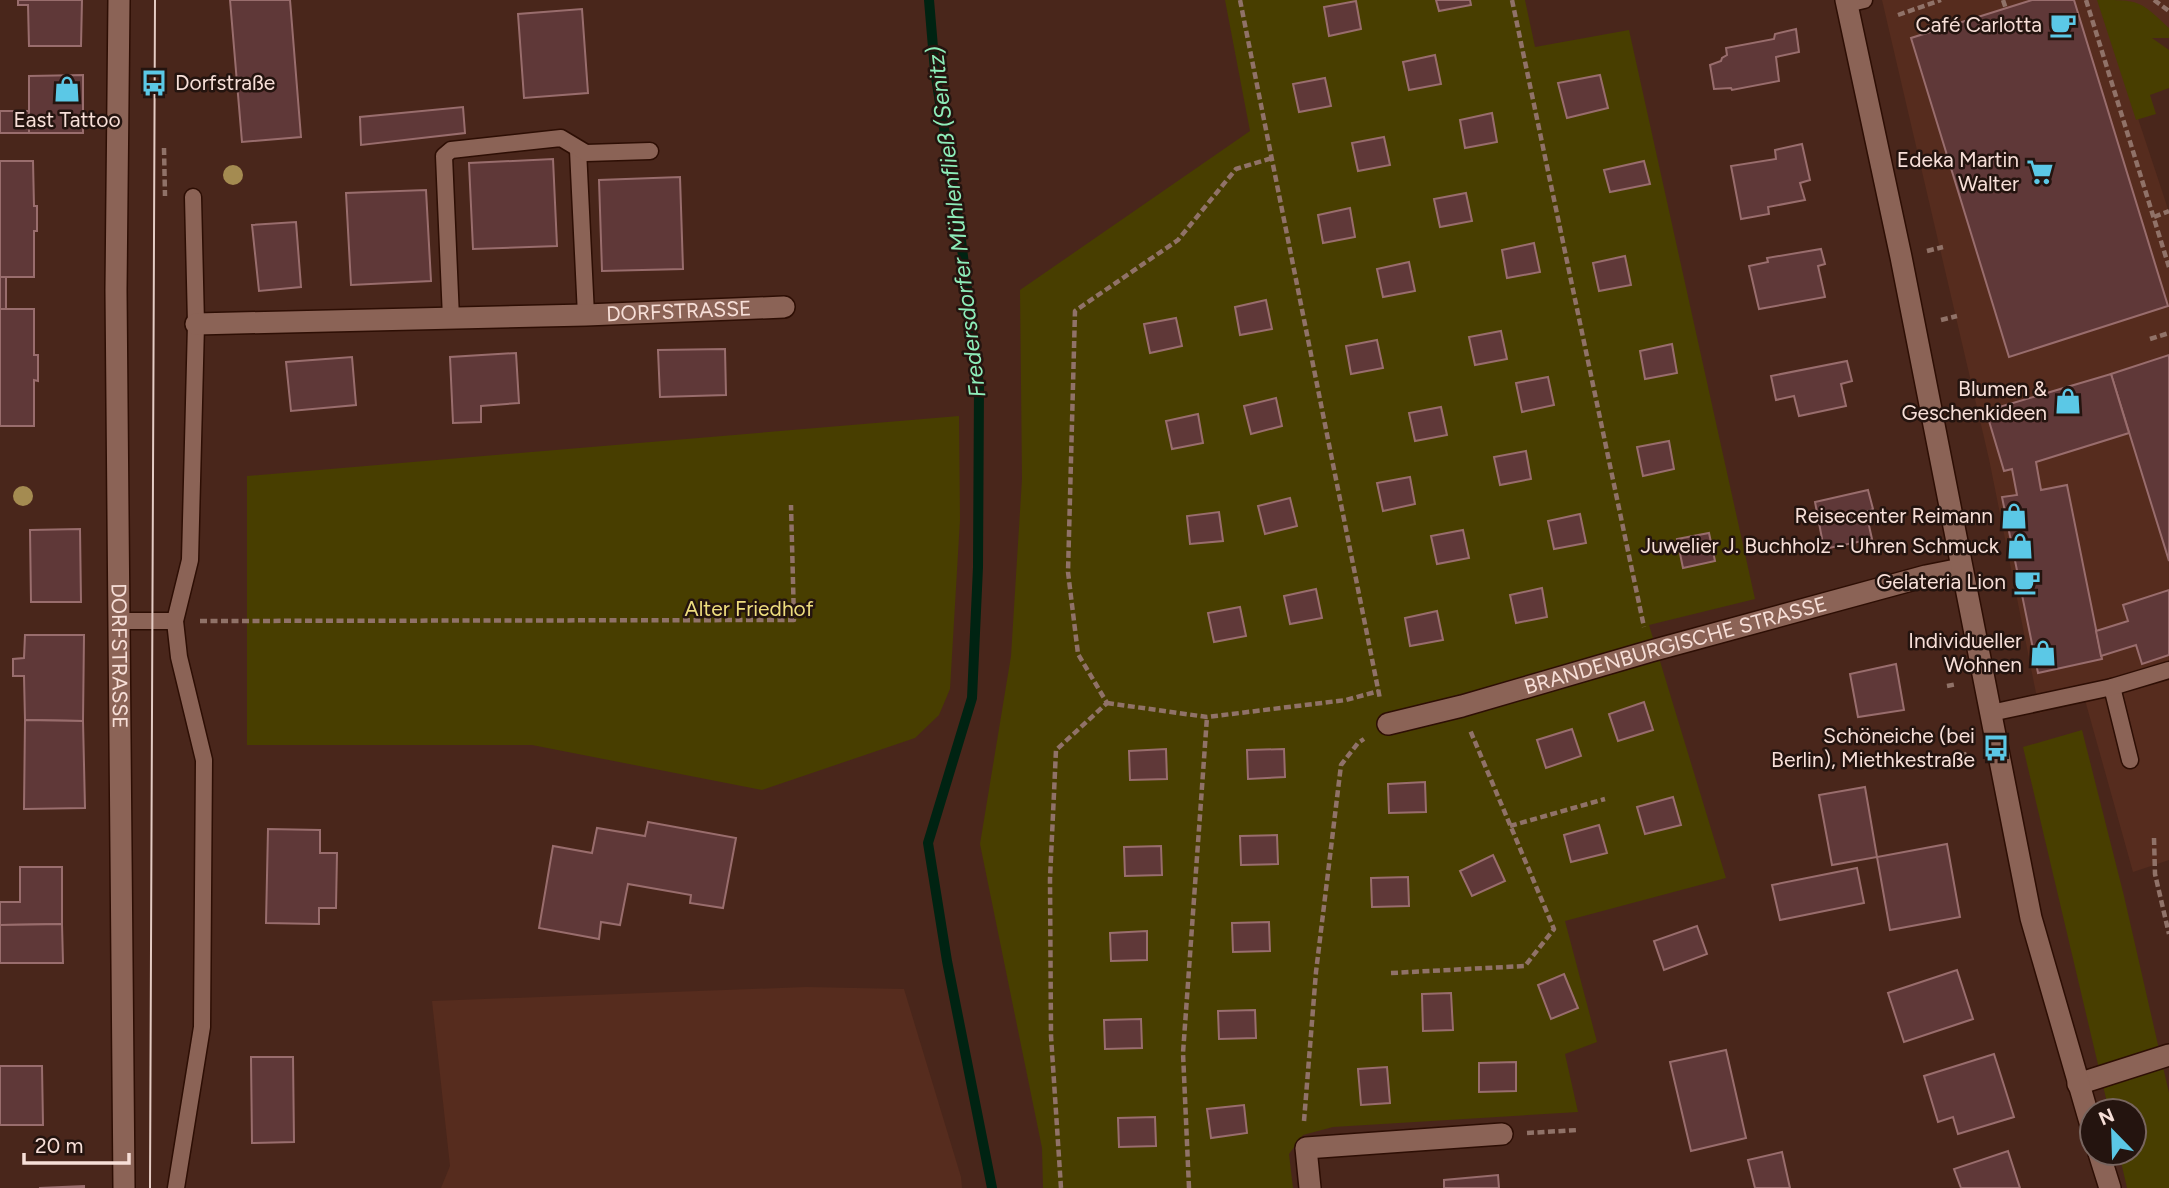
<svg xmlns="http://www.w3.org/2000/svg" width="2169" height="1188" viewBox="0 0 2169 1188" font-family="Figtree,sans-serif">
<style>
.built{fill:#562c1e}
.green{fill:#483e00}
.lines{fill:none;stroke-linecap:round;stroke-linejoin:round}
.stream{stroke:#002312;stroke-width:10}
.building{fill:#5f3838;stroke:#996d6d;stroke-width:2}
.lane-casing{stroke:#2d0e04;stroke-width:19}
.street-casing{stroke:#2d0e04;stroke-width:24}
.secondary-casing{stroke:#2d0e04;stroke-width:24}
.path{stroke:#907268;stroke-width:4.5;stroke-dasharray:7 3.5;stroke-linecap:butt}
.lane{stroke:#8b6356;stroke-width:16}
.street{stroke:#8b6356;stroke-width:21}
.secondary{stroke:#8b6356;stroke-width:21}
.tram{stroke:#e5ccc4;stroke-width:2}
.tree{fill:#a48b51}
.labels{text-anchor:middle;stroke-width:5;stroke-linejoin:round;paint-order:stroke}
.poi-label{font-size:21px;fill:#f7dfd8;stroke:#24140f;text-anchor:end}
.street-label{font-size:21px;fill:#f7dfd8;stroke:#24140f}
.park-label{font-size:21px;fill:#eedd7e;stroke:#24140f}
.water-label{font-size:23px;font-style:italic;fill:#8eeeba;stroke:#24140f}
</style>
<rect width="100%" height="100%" fill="#49261b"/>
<g class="built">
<path d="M1882,0H2169V28L2114,46L2169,212V860L2133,872L2085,700L2040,713L1989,459Z"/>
<path d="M806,987L904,989L961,1177L962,1188H441L450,1166L432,1001Z"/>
</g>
<g class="green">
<path d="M1225,0H1525L1535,47L1629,30L1755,599L1649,625L1726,878L1565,921L1597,1042L1565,1054L1578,1112L1333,1127L1303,1135L1289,1154L1293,1188H1043L1042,1148L980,844L1011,656L1022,479L1020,290L1250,131Z"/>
<path d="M2097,0C2140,0 2139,0 2169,28V38H2152L2169,50V88L2150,95L2156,114L2136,120Z"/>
<path d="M959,416L960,520L950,689L939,715L915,738L762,790L532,745H247V476Z"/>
<path d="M2082,730L2124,896L2169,1093V1188H2127L2119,1153H2134V1111H2109L2023,747Z"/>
</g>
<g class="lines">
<path class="stream" d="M929,0L935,71L959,224L979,385L978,567L972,698L928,843L947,961L992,1188"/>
</g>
<g class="building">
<path d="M18,0H82L81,46H29L28,5H18Z"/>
<path d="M230,0H290L301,137L242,142Z"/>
<path d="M1436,0H1470L1471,5L1439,11Z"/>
<path d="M2032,0H2074L2168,306L2009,357L1911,38Z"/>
<path d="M1356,1L1361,29L1329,36L1324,7Z"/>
<path d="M582,9L588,93L524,98L518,14Z"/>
<path d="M1796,29L1799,52L1776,57L1779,81L1732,90L1731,88L1714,89L1710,65L1721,61L1722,58L1727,55L1726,48L1774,39L1775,34Z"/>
<path d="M1435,55L1441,84L1409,90L1403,62Z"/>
<path d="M83,75V133H29V76Z"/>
<path d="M1600,75L1608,108L1567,118L1558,83Z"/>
<path d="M1325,78L1331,106L1299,112L1293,84Z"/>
<path d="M463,107L465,133L361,145L360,117Z"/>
<rect x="0" y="111" width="29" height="22"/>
<path d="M1492,113L1497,142L1465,148L1460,120Z"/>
<path d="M1384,137L1390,165L1358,171L1352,143Z"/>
<path d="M1802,144L1810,180L1800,183L1805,200L1768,207L1769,214L1741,219L1731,166L1776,159L1775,150Z"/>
<path d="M553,159L557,246L473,249L469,163Z"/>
<path d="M0,161H33L34,206H37V231H34V277H0Z"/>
<path d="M1644,161L1650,184L1610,192L1604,170Z"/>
<path d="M680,177L683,269L602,271L599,180Z"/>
<path d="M426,190L431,281L351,285L346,193Z"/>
<path d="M1466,193L1472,221L1440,227L1434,199Z"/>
<path d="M1350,208L1355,237L1323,243L1318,215Z"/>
<path d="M296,222L301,287L259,291L252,225Z"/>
<path d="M1534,243L1540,272L1507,278L1502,250Z"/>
<path d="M1821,249L1825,264L1818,266L1825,297L1759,309L1749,266L1768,262L1767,258Z"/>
<path d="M1625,256L1631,285L1599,291L1593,263Z"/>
<path d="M1409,262L1415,291L1383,297L1377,269Z"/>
<rect x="0" y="277" width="6" height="32"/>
<path d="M1266,300L1272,329L1240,335L1235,307Z"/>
<path d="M0,309H34V355H38V381L34,380V426H0Z"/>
<path d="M1176,318L1182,346L1150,353L1144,324Z"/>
<path d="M1501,331L1507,359L1475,365L1469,337Z"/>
<path d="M1377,340L1383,368L1351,374L1346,346Z"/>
<path d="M1672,344L1677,373L1645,379L1640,351Z"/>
<path d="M725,349L726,395L660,397L658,350Z"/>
<path d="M516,353L519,403L481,406V422L453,423L450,357Z"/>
<path d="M2169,355V561L2111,374Z"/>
<path d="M352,357L356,405L291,411L286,362Z"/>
<path d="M1847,361L1852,381L1841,384L1846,406L1799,416L1794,396L1776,400L1771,376Z"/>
<path d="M2111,374L2129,433L2036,462L2041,490L2067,485L2102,659L2038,673L2002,497L2017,495L2012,469L2004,471L1986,411Z"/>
<path d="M1548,377L1554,405L1522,412L1516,383Z"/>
<path d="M1276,398L1282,426L1251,434L1244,406Z"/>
<path d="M1441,407L1447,435L1415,441L1409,413Z"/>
<path d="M1198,414L1203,443L1172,449L1166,421Z"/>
<path d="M1669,441L1674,469L1643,476L1637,447Z"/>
<path d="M1526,451L1531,479L1500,485L1494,457Z"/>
<path d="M1410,477L1415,504L1383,511L1377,483Z"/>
<path d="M1868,490L1873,509L1866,512L1872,539L1824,549L1815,502Z"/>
<path d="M1290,498L1297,526L1265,534L1258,506Z"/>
<path d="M1219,512L1223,541L1190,544L1187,516Z"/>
<path d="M1580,514L1586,543L1554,549L1548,521Z"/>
<path d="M80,529L81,602H31L30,530Z"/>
<path d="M1463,530L1469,558L1437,564L1431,536Z"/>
<path d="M1709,533L1715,561L1683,568L1677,539Z"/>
<path d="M1542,588L1547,617L1516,623L1510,595Z"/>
<path d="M1316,589L1322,618L1290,624L1284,596Z"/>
<path d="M2169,590V655L2142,664L2136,645L2101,656L2096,631L2128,621L2123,605Z"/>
<path d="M1240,607L1246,636L1214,642L1208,613Z"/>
<path d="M1437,611L1443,640L1410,646L1405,618Z"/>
<path d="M25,635H84L83,721L25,720L24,676H13V659L24,658Z"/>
<path d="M1896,664L1904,710L1858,717L1850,674Z"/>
<path d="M1644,702L1653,730L1618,741L1609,714Z"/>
<path d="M25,720L83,721L85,808L24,809Z"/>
<path d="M1572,729L1581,756L1546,768L1537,740Z"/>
<path d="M1166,749L1167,779L1130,780L1129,751Z"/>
<path d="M1284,749L1285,777L1248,779L1247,750Z"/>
<path d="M1425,782L1426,812L1389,813L1388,784Z"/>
<path d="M1865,787L1877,857L1832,865L1819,795Z"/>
<path d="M1673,797L1681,825L1645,834L1637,807Z"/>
<path d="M648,822L736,838L723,908L690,903L691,895L628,884L620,925L601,922L599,939L539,928L553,846L592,853L597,828L645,836Z"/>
<path d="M1599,825L1607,853L1571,862L1564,835Z"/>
<path d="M268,829L320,830V853H337L336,908H319V924L266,923Z"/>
<path d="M1277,835L1278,864L1241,865L1240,836Z"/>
<path d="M1947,844L1960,917L1890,930L1877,857Z"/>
<path d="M1161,846L1162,875L1125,876L1124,847Z"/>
<path d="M1493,855L1505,881L1472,896L1460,871Z"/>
<path d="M20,867H62V924L0,925V902H20Z"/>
<path d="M1857,868L1864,903L1780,920L1772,885Z"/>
<path d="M1408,877L1409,906L1372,907L1371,878Z"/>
<path d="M1269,922L1270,951L1233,952L1232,923Z"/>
<path d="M62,924L63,963H0V925Z"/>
<path d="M1697,926L1707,954L1664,970L1654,941Z"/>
<path d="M1147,931V960L1111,961L1110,933Z"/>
<path d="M1957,970L1973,1019L1904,1042L1888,993Z"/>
<path d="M1564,974L1578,1008L1551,1019L1538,985Z"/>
<path d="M1451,993L1453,1030L1423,1031L1422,994Z"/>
<path d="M1255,1010L1256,1038L1219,1039L1218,1011Z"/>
<path d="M1141,1019L1142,1048L1105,1049L1104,1020Z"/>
<path d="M1726,1050L1746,1138L1691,1151L1670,1062Z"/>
<path d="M1994,1054L2014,1117L1958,1134L1953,1117L1938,1122L1924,1076Z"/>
<path d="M251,1057H293L294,1142L252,1143Z"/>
<path d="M1516,1062V1091L1479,1092V1063Z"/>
<path d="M0,1066H42L43,1125H0Z"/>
<path d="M1387,1067L1390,1103L1361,1105L1358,1069Z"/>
<path d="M1244,1105L1247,1133L1211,1138L1207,1109Z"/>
<path d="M1155,1117L1156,1146L1119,1147L1118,1118Z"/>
<path d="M2008,1151L2020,1188H1961L1954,1169Z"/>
<path d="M1782,1152L1790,1188H1755L1748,1160Z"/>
<path d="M1498,1175L1499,1188H1444V1180Z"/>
<path d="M84,1186V1188H39Z"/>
</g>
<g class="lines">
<g class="lane-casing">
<g id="lane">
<path d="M1847,4L1864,0"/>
<path d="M578,150L586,315"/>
<path d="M451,318L444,156L451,150L561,138L586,153L650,151"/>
<path d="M120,621H175"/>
<path d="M2112,687L2130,760"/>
<path d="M1991,713L2112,687L2169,670"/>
<path d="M176,1188L202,1027L204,760L179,657L175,621L190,560L196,324L193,197"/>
</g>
</g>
<g class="street-casing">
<g id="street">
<path id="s1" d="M196,324L586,315L784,307"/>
<path id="s2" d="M1388,724L1462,706L1651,651L1926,576L1961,569"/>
<path d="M2078,1084L2169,1055"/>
<path d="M1310,1188L1306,1148L1502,1134"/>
</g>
</g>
<g class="secondary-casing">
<g id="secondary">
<path id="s3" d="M119,0L116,290L124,1188"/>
<path d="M1846,0L1901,257L2031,918L2092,1129"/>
<path d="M2099,1153L2110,1188"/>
</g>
</g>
<g class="path">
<path d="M1240,0L1380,699"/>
<path d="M1512,0L1644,627"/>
<path d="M2003,0L2006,9"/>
<path d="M2086,0L2169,267"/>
<path d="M2154,0L2169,11"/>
<path d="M1898,15L1941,0"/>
<path d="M164,148L165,196"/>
<path d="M2154,217L2169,211"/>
<path d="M1927,251L1943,247"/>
<path d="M1941,320L1957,316"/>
<path d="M2150,339L2169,333"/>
<path d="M200,621L794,620L791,505"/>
<path d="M1947,686L1957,684"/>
<path d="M1107,703L1207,717L1346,700L1379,691"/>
<path d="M1960,756L1970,753"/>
<path d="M1510,826L1605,799"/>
<path d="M2154,838L2155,874L2169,934"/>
<path d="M1391,973L1525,966L1554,929L1470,730"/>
<path d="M1304,1121L1316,972L1341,765L1358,743L1364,739"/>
<path d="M1527,1133L1578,1130"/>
<path d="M1061,1188L1051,1036L1050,879L1056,750L1107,703L1078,654L1068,572L1075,311L1178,240L1236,169L1272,158"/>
<path d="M1189,1188L1183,1053L1207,717"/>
</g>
<use href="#lane" class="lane"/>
<use href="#street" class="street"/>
<use href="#secondary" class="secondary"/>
<path class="tram" d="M150,1188L155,0"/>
</g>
<g class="tree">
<circle cx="233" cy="175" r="10"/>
<circle cx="23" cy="496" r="10"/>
</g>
<defs>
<g id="cafe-bare" transform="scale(2.1)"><path d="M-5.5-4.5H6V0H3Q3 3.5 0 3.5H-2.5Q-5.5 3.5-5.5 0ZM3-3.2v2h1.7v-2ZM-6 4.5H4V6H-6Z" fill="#5bc8e6" stroke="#24140f" stroke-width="2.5" paint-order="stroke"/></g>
<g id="bus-bare" transform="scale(2.1)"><path d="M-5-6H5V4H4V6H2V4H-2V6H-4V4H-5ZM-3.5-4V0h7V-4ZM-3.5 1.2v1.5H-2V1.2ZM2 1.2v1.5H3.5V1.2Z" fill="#5bc8e6" stroke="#24140f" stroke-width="2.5" paint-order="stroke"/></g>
<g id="shop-bare" transform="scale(2.1)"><path d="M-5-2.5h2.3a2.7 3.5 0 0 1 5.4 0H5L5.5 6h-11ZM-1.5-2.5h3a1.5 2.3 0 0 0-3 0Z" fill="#5bc8e6" stroke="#24140f" stroke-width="2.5" paint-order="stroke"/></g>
<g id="supermarket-bare" transform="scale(2.1)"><path d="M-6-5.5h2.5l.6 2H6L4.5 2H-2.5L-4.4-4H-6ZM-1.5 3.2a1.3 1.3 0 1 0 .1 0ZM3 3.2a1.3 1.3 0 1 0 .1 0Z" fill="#5bc8e6" stroke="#24140f" stroke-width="2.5" paint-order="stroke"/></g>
</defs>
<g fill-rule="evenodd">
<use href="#cafe-bare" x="2063" y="25"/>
<use href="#bus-bare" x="154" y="83"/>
<use href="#shop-bare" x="67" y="89"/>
<use href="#supermarket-bare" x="2040" y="172"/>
<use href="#shop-bare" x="2068" y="401"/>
<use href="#shop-bare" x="2014" y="516"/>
<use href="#shop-bare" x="2020" y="546"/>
<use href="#cafe-bare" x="2027" y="582"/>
<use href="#shop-bare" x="2043" y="653"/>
<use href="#bus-bare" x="1996" y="748"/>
</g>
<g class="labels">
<g class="poi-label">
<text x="2042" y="32">Café Carlotta</text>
<text x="175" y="90" text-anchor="start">Dorfstraße</text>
<text x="67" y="127" text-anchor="middle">East Tattoo</text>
<text x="2019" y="167">Edeka Martin<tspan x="2019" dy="24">Walter</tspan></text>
<text x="2047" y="396">Blumen &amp;<tspan x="2047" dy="24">Geschenkideen</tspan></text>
<text x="1993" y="523">Reisecenter Reimann</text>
<text x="1999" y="553">Juwelier J. Buchholz - Uhren Schmuck</text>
<text x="2006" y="589">Gelateria Lion</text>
<text x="2022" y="648">Individueller<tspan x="2022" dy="24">Wohnen</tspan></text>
<text x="1975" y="743">Schöneiche (bei<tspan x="1975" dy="24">Berlin), Miethkestraße</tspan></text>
</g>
<g class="street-label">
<text dy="7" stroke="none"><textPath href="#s1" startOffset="483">DORFSTRASSE</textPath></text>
<text dy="7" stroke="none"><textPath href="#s2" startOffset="298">BRANDENBURGISCHE STRASSE</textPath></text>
<text dy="7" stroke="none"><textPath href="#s3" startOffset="656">DORFSTRASSE</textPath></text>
</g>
<g class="park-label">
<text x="749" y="616">Alter Friedhof</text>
</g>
<g class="water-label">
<text transform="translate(956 222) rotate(-97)" y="8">Fredersdorfer Mühlenfließ (Senitz)</text>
</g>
</g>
<g transform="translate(2113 1132) rotate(337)"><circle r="33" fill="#24140f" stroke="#78655f" stroke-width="2"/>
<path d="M0-5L12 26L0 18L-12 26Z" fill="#5bc8e6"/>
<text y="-10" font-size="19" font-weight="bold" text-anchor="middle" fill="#f7dfd8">N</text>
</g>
<path d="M24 1153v10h105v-10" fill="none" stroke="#f7dfd8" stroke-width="3.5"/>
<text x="35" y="1153" font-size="21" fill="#f7dfd8" stroke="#24140f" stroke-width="5" paint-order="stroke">20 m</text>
</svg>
